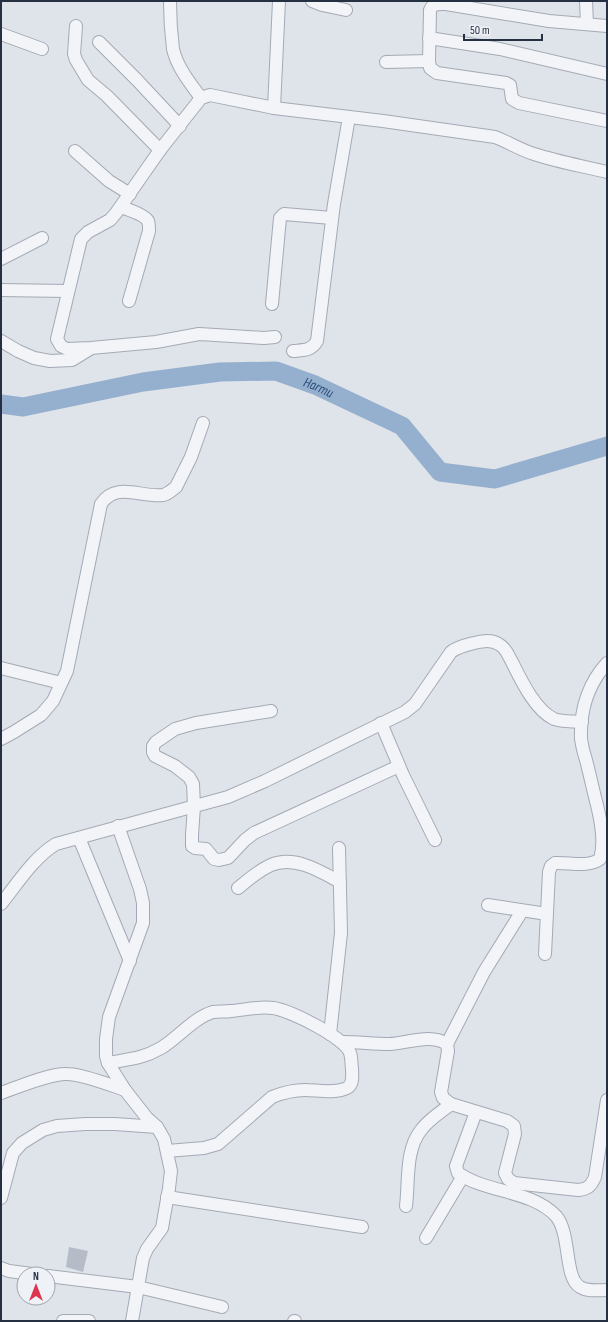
<svg xmlns="http://www.w3.org/2000/svg" width="608" height="1322" viewBox="0 0 608 1322" font-family="'Sofia Sans Condensed',sans-serif">
<style>
.lines{fill:none;stroke-linecap:round;stroke-linejoin:round}
.river{stroke:#95b0ce;stroke-width:19}
.building{fill:#b5bcc8}
.minor-casing{stroke:#a4aab5;stroke-width:14}
.minor{stroke:#f2f4f8;stroke-width:12}
.labels{text-anchor:middle;stroke-width:4;stroke-linejoin:round;paint-order:stroke}
.water-label{font-size:14px;font-style:italic;fill:#2b4e7b;stroke:#eef2f7}
</style>
<rect width="100%" height="100%" fill="#dfe3ea"/>
<g class="lines">
<path class="river" id="s1" d="M1,404L23,407L143,382L220,372L276,371L315,385L402,426L440,472L495,479L607,446"/>
</g>
<path class="building" d="M69,1247L88,1251L83,1272L66,1267Z"/>
<g class="lines">
<g class="minor-casing">
<g id="minor">
<path d="M170,1C170,16 171,33 173,49C177,67 190,83 201,98"/>
<path d="M312,1L322,5L346,10"/>
<path d="M586,1L587,24"/>
<path d="M76,26L74,54L76,60L88,80L107,96L160,150"/>
<path d="M607,26L549,21L446,4C439,4 433,3 430,10L429,61L430,68L437,73L506,83L510,85L512,99L519,103L607,121"/>
<path d="M1,34L42,49"/>
<path d="M429,38L500,49L607,74"/>
<path d="M99,42L137,80L180,126"/>
<path d="M386,62L429,61"/>
<path d="M274,108L279,1"/>
<path d="M75,151L109,181L130,194"/>
<path d="M121,207C127,209 145,215 148,221C149,223 149,228 149,231L129,301"/>
<path d="M1,259L42,238"/>
<path d="M1,290L68,291"/>
<path d="M272,304L280,218L284,214L332,218"/>
<path d="M275,337L264,338L199,334L156,342L91,348L67,349L61,346L57,339L81,239L88,232L110,220L116,213L160,150L201,98L210,95L274,108L383,121L495,137C508,142 521,150 534,154C558,162 583,166 607,172"/>
<path d="M1,341L18,351L34,358L50,361L72,360L90,349"/>
<path d="M293,351C304,350 311,351 317,341L334,204L349,117"/>
<path d="M1,668L61,683"/>
<path d="M271,711L196,723L175,729L156,742L153,746V752L155,756L175,766L189,777L193,784L194,806L192,835V846L195,848L206,849L214,859L219,860L228,858L245,840L254,833L399,766"/>
<path d="M381,723L403,775L435,840"/>
<path d="M1,739L14,732L41,715L53,701L67,671L101,504C116,481 142,498 163,495C168,494 172,490 176,487L191,457L203,423"/>
<path d="M118,826L140,889L143,903V923L109,1017L106,1039V1056L108,1063L125,1090L147,1118L157,1127L164,1139L171,1171L169,1188L162,1228L147,1249L143,1258L132,1321"/>
<path d="M79,838L130,961"/>
<path d="M238,888C248,880 259,870 271,865C294,855 320,871 340,882"/>
<path d="M1,904C17,884 34,857 56,844L228,797L265,781L405,712L415,704L451,652C457,647 466,645 474,643C483,641 492,639 500,645C506,648 509,657 512,662C521,680 535,710 554,719C562,722 573,721 582,722"/>
<path d="M488,905L547,914"/>
<path d="M545,954L549,872L551,866L555,863C569,862 588,868 600,859C605,842 601,822 597,805C593,790 590,775 586,760C584,754 582,746 581,739C580,711 588,684 607,663"/>
<path d="M330,1034L341,933L339,848"/>
<path d="M343,1042C358,1042 374,1044 389,1044C408,1043 431,1033 447,1044L448,1051L441,1092L443,1098L451,1104L507,1121L514,1126L515,1134L505,1173L508,1179L514,1183L578,1190C588,1189 591,1186 595,1177L607,1100"/>
<path d="M447,1044L484,972L522,911"/>
<path d="M108,1063C129,1059 142,1059 161,1048C178,1038 193,1018 213,1012C219,1011 225,1012 231,1011C245,1010 259,1006 273,1008C289,1010 346,1038 350,1053C352,1058 351,1064 352,1068C352,1075 354,1084 347,1088C335,1094 317,1090 305,1090C294,1090 282,1093 272,1097L218,1144L204,1148L167,1151"/>
<path d="M1,1093C18,1087 51,1073 67,1074C82,1074 110,1085 125,1090"/>
<path d="M476,1112L456,1166L458,1173C486,1193 532,1190 556,1216C571,1233 564,1278 580,1287C588,1292 598,1290 607,1290"/>
<path d="M167,1197L362,1227"/>
<path d="M1,1198L13,1153L22,1143L43,1130L57,1126L85,1124H115L157,1127"/>
<path d="M406,1206C409,1182 405,1150 421,1130C428,1120 441,1112 451,1104"/>
<path d="M426,1238L463,1176"/>
<path d="M1,1268L9,1271L32,1274"/>
<path d="M48,1276L138,1287L222,1307"/>
<path d="M63,1321H89"/>
<path d="M294,1321H295"/>
</g>
</g>
<use href="#minor" class="minor"/>
</g>
<g class="labels">
<g class="water-label">
<text dy="5" stroke="none"><textPath href="#s1" startOffset="324">Harmu</textPath></text>
</g>
</g>
<rect width="608" height="1322" fill="none" stroke="#263043" stroke-width="4"/>
<g transform="translate(36 1286)"><circle r="19" fill="#eef2f7" stroke="#9ea4af"/>
<path d="M0-3L7 15L0 10L-7 15Z" fill="#dd354d"/>
<text y="-6" font-size="11" font-weight="bold" text-anchor="middle" fill="#263043">N</text>
</g>
<path d="M464 34v6h78v-6" fill="none" stroke="#263043" stroke-width="2"/>
<text x="470" y="34" font-size="12" fill="#263043" stroke="#eef2f7" stroke-width="3" paint-order="stroke">50 m</text>
</svg>
